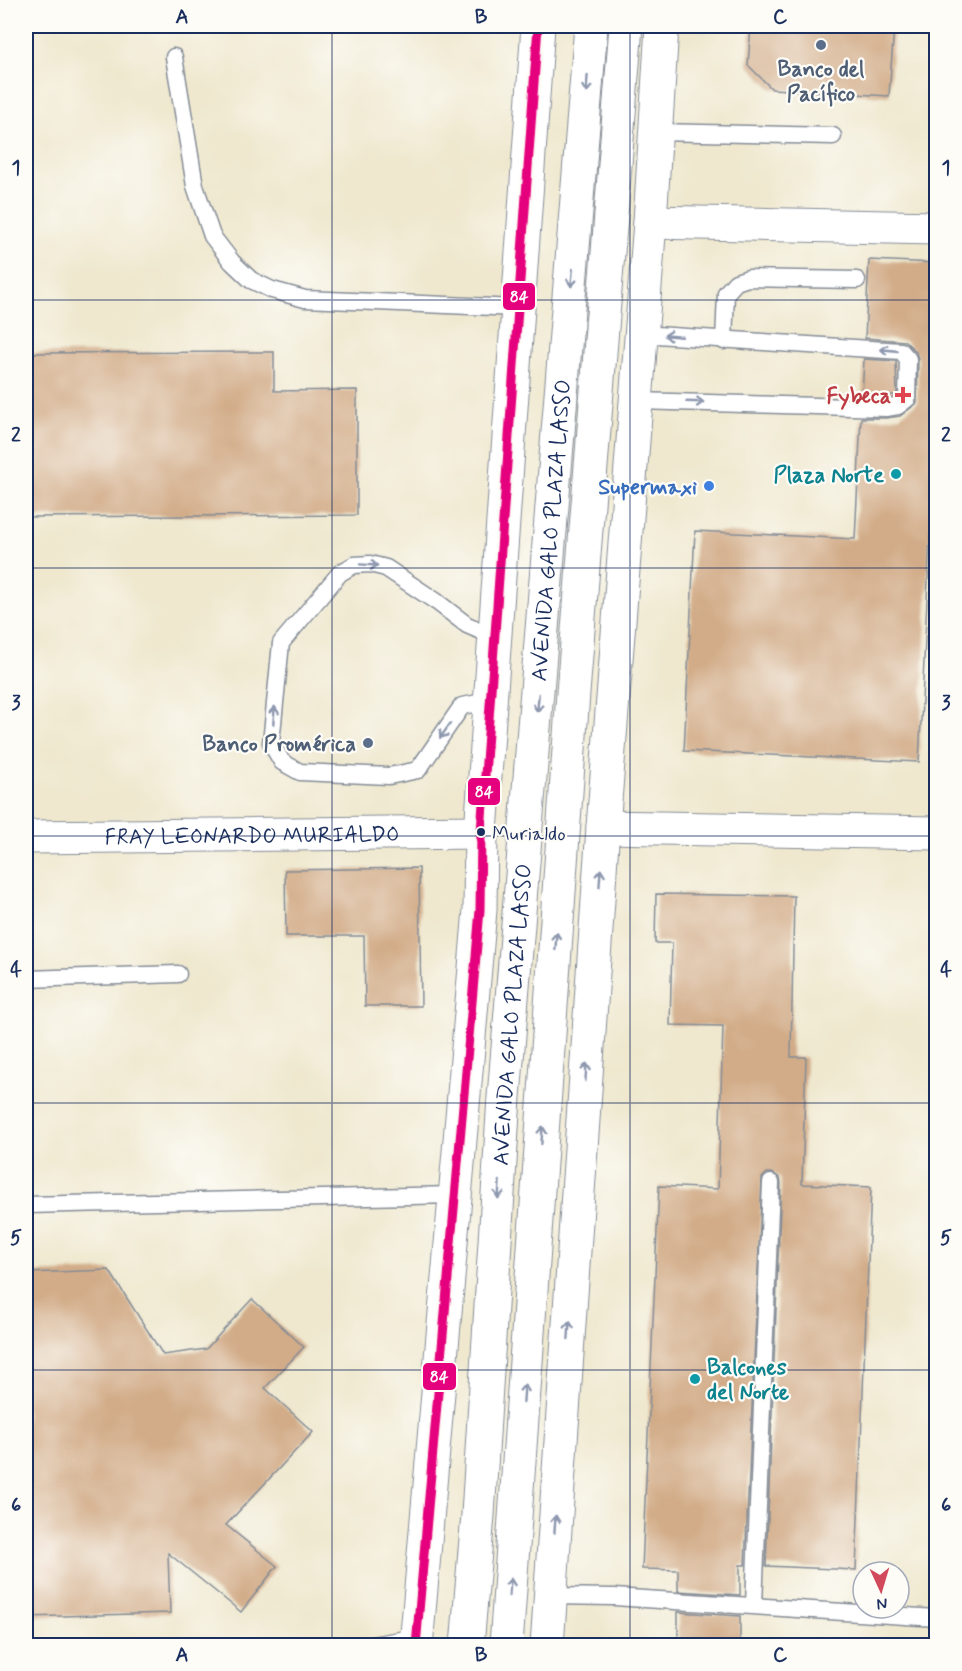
<svg xmlns="http://www.w3.org/2000/svg" width="962" height="1671" viewBox="0 0 962 1671" font-family="Mynerve,sans-serif">
<style>
.building{fill:#d2ac88}
.lines{fill:none;stroke-linecap:round;stroke-linejoin:round}
.service-casing{stroke:#858c96;stroke-width:19}
.minor-casing{stroke:#858c96;stroke-width:35}
.tertiary-casing{stroke:#858c96;stroke-width:35}
.secondary-casing{stroke:#858c96;stroke-width:35}
.primary-casing{stroke:#858c96;stroke-width:35}
.service{stroke:#fff;stroke-width:16}
.minor{stroke:#fff;stroke-width:33}
.tertiary{stroke:#fff;stroke-width:33}
.secondary{stroke:#fff;stroke-width:33}
.primary{stroke:#fff;stroke-width:33}
.bus-1-casing{stroke:#fdfcf7;stroke-width:14}
.bus-1{stroke:#e5007d;stroke-width:9}
.oneway{stroke:#8d97ae}
.grid{fill:none;stroke:#1b2f5e;stroke-width:1.5;stroke-opacity:0.55}
.service-dot{fill:#5c6f8a;stroke:#fdfcf7;stroke-width:2}
.health-dot{fill:#e0444e;stroke:#fdfcf7;stroke-width:2}
.culture-dot{fill:#0f9aa8;stroke:#fdfcf7;stroke-width:2}
.shop-dot{fill:#3f7fe0;stroke:#fdfcf7;stroke-width:2}
.bus-dot{fill:#1b2f5e;stroke:#fdfcf7;stroke-width:2}
.labels{text-anchor:middle;stroke-width:4.5;stroke-linejoin:round;paint-order:stroke}
.bus-label{font-size:20px;fill:#1b2f5e;stroke:#fdfcf7;text-anchor:start}
.service-label{font-size:22px;font-weight:bold;fill:#4e5e75;stroke:#fdfcf7}
.health-label{font-size:22px;font-weight:bold;fill:#be3a42;stroke:#fdfcf7;text-anchor:end}
.culture-label{font-size:22px;font-weight:bold;fill:#0d838f;stroke:#fdfcf7;text-anchor:end}
.shop-label{font-size:22px;font-weight:bold;fill:#366cbe;stroke:#fdfcf7;text-anchor:end}
.street-label{font-size:22px;fill:#1b2f5e;stroke:#fdfcf7}
.line-badge{stroke:#fdfcf7;stroke-width:2}
.badge-label{font-size:16px;text-anchor:middle;font-weight:bold;fill:#fff}
.neatline{fill:none;stroke:#1b2f5e;stroke-width:2}
.grid-label{font-size:20px;text-anchor:middle;font-weight:bold;fill:#1b2f5e}
</style>
<rect width="100%" height="100%" fill="#fdfcf7"/>
<filter id="ink" filterUnits="userSpaceOnUse"><feTurbulence type="fractalNoise" baseFrequency=".0167" numOctaves="2"/><feDisplacementMap in="SourceGraphic" scale="12" xChannelSelector="R" yChannelSelector="G"/><feConvolveMatrix kernelMatrix="1 2 1 2 8 2 1 2 1" color-interpolation-filters="sRGB"/></filter>
<filter id="wash" filterUnits="userSpaceOnUse"><feTurbulence type="fractalNoise" baseFrequency=".008" numOctaves="4" result="noise"/><feDisplacementMap in="SourceGraphic" scale="24" xChannelSelector="R" yChannelSelector="G"/><feGaussianBlur stdDeviation="1.35" result="paint"/><feColorMatrix in="noise" values="0 0 0 0 0 0 0 0 0 0 0 0 0 0 0 0 0 1.4 0 .05"/><feComposite in="paint" operator="in"/></filter>
<g filter="url(#wash)">
<rect width="100%" height="100%" fill="#efe8cf"/>
<g id="blocks">
<g class="building">
<path d="M751,26H894L889,96L772,89L748,65Z"/>
<path d="M869,260L936,263V418L919,762L684,751L695,531L855,539L861,418H886L900,416L917,403L918,359L916,352L905,341L865,338Z"/>
<path d="M274,352V391L357,390V515L26,517V353Z"/>
<path d="M864,359L896,361L897,394L885,397H862Z"/>
<path d="M419,868L421,1006H365L364,936H286L285,870Z"/>
<path d="M656,894L794,896L791,1057H806L802,1184L871,1187L856,1570L766,1566L781,1183L780,1178L772,1173H767L762,1178L745,1565H740V1595L678,1591V1570L642,1569L659,1186L718,1189L723,1026L670,1025L672,943H655Z"/>
<path d="M109,1270L163,1355L206,1349L252,1299L304,1347L265,1388L313,1432L226,1525L277,1566L241,1612L168,1553L170,1613L26,1617V1273Z"/>
<path d="M678,1612L740,1616V1646H678Z"/>
</g>
</g>
</g>
<g filter="url(#ink)">
<use href="#blocks" fill-opacity="0" stroke="#858c96" stroke-width="1.5"/>
<g class="lines">
<g class="service-casing">
<g id="service">
<path d="M174,57L195,186L212,236L232,262L251,280L272,290L305,299L518,308"/>
<path d="M655,132L833,136"/>
<path d="M724,341L726,293L736,282L748,278L857,280"/>
<path d="M636,401L886,408L898,406L907,399L908,359L901,351L641,334"/>
<path d="M490,701L462,706L418,770L389,776L300,772L282,762L271,743L281,643L340,573L354,565L370,564L386,568L437,602L467,625L495,637"/>
<path d="M26,979L178,974"/>
<path d="M26,1205L454,1195"/>
<path d="M550,1596L614,1597L936,1618"/>
<path d="M754,1605L771,1183"/>
<path d="M366,1646L417,1637"/>
</g>
</g>
<g class="minor-casing">
<g id="minor">
<path d="M650,222L936,228"/>
<path d="M603,827L936,833"/>
</g>
</g>
<g class="tertiary-casing">
<g id="tertiary">
<path id="s1" d="M26,837L481,832"/>
</g>
</g>
<g class="secondary-casing">
<g id="secondary">
<path d="M416,1646L480,910L481,832L538,26"/>
<path d="M547,1646L603,827L650,222L662,26"/>
</g>
</g>
<g class="primary-casing">
<g id="primary">
<path id="s2" d="M467,1646L478,1515L504,1097L591,26"/>
<path d="M506,1646L573,693L626,26"/>
</g>
</g>
<use href="#service" class="service"/>
<use href="#minor" class="minor"/>
<use href="#tertiary" class="tertiary"/>
<use href="#secondary" class="secondary"/>
<use href="#primary" class="primary"/>
<g class="bus-1-casing">
<path id="bus-1" d="M416,1646L480,910L481,832L538,26"/>
</g>
<use href="#bus-1" class="bus-1"/>
</g>
<defs><path id="oneway-shaft" d="M-6 0H5M1.5-3L5.5 0L1.5 3" fill="none" stroke-width="1.6" stroke-linecap="round" stroke-linejoin="round" transform="scale(1.5)"/></defs>
<g class="oneway">
<use href="#oneway-shaft" transform="translate(587 84) rotate(94)"/>
<use href="#oneway-shaft" transform="translate(572 278) rotate(95)"/>
<use href="#oneway-shaft" transform="translate(673 336) rotate(-175)"/>
<use href="#oneway-shaft" transform="translate(889 350) rotate(-174)"/>
<use href="#oneway-shaft" transform="translate(695 402) rotate(2)"/>
<use href="#oneway-shaft" transform="translate(369 565) rotate(4)"/>
<use href="#oneway-shaft" transform="translate(538 703) rotate(95)"/>
<use href="#oneway-shaft" transform="translate(274 715) rotate(-85)"/>
<use href="#oneway-shaft" transform="translate(445 731) rotate(125)"/>
<use href="#oneway-shaft" transform="translate(600 878) rotate(-86)"/>
<use href="#oneway-shaft" transform="translate(556 941) rotate(-86)"/>
<use href="#oneway-shaft" transform="translate(586 1072) rotate(-86)"/>
<use href="#oneway-shaft" transform="translate(542 1135) rotate(-86)"/>
<use href="#oneway-shaft" transform="translate(499 1190) rotate(94)"/>
<use href="#oneway-shaft" transform="translate(569 1330) rotate(-86)"/>
<use href="#oneway-shaft" transform="translate(524 1393) rotate(-86)"/>
<use href="#oneway-shaft" transform="translate(555 1524) rotate(-86)"/>
<use href="#oneway-shaft" transform="translate(510 1587) rotate(-86)"/>
</g>
</g>
<path class="grid" d="M332,26V1646M630,26V1646M26,300H936M26,568H936M26,836H936M26,1103H936M26,1370H936"/>
<g class="service-dot">
<circle cx="821" cy="45" r="6"/>
<circle cx="368" cy="743" r="6"/>
</g>
<path class="health-dot" d="M900 386h6v6h6v6h-6v6h-6v-6h-6v-6h6z"/>
<g class="culture-dot">
<circle cx="896" cy="474" r="6"/>
<circle cx="695" cy="1379" r="6"/>
</g>
<circle class="shop-dot" cx="709" cy="486" r="6"/>
<circle class="bus-dot" cx="481" cy="832" r="5"/>
<g class="labels">
<g class="bus-label">
<text x="492" y="840">Murialdo</text>
</g>
<g class="service-label">
<text x="821" y="76">Banco del<tspan x="821" dy="25">Pacífico</tspan></text>
<text x="356" y="751" text-anchor="end">Banco Promérica</text>
</g>
<g class="health-label">
<text x="891" y="403">Fybeca</text>
</g>
<g class="culture-label">
<text x="884" y="482">Plaza Norte</text>
<text x="707" y="1374" text-anchor="start">Balcones<tspan x="707" dy="25">del Norte</tspan></text>
</g>
<g class="shop-label">
<text x="697" y="494">Supermaxi</text>
</g>
<g class="street-label">
<text dy="8" stroke="none"><textPath href="#s2" startOffset="1119">AVENIDA GALO PLAZA LASSO</textPath></text>
<text dy="8" stroke="none"><textPath href="#s1" startOffset="226">FRAY LEONARDO MURIALDO</textPath></text>
<text dy="8" stroke="none"><textPath href="#s2" startOffset="633">AVENIDA GALO PLAZA LASSO</textPath></text>
</g>
</g>
<g class="line-badge">
<rect x="502" y="282" width="34" height="29" rx="6" fill="#e5007d"/>
<rect x="467" y="777" width="34" height="29" rx="6" fill="#e5007d"/>
<rect x="422" y="1362" width="35" height="29" rx="6" fill="#e5007d"/>
</g>
<g class="badge-label">
<text x="519" y="302">84</text>
<text x="484" y="797">84</text>
<text x="439" y="1382">84</text>
</g>
<rect width="962" height="1671" fill="none" stroke="#fdfcf7" stroke-width="66"/>
<g transform="translate(881 1590) rotate(176)"><circle r="28" fill="#fdfcf7" stroke="#a3aaba" stroke-width="1.5"/>
<path d="M0-4.5L10 22L0 15L-10 22Z" fill="#d1495b"/>
<text y="-9" font-size="16" font-weight="bold" text-anchor="middle" fill="#1b2f5e">N</text>
</g>
<rect x="33" y="33" width="896" height="1605" class="neatline"/>
<g class="grid-label">
<text x="182" y="23">A</text>
<text x="481" y="23">B</text>
<text x="780" y="23">C</text>
<text x="16" y="174">1</text>
<text x="946" y="174">1</text>
<text x="16" y="441">2</text>
<text x="946" y="441">2</text>
<text x="16" y="709">3</text>
<text x="946" y="709">3</text>
<text x="16" y="976">4</text>
<text x="946" y="976">4</text>
<text x="16" y="1244">5</text>
<text x="946" y="1244">5</text>
<text x="16" y="1511">6</text>
<text x="946" y="1511">6</text>
<text x="182" y="1661">A</text>
<text x="481" y="1661">B</text>
<text x="780" y="1661">C</text>
</g>
</svg>
